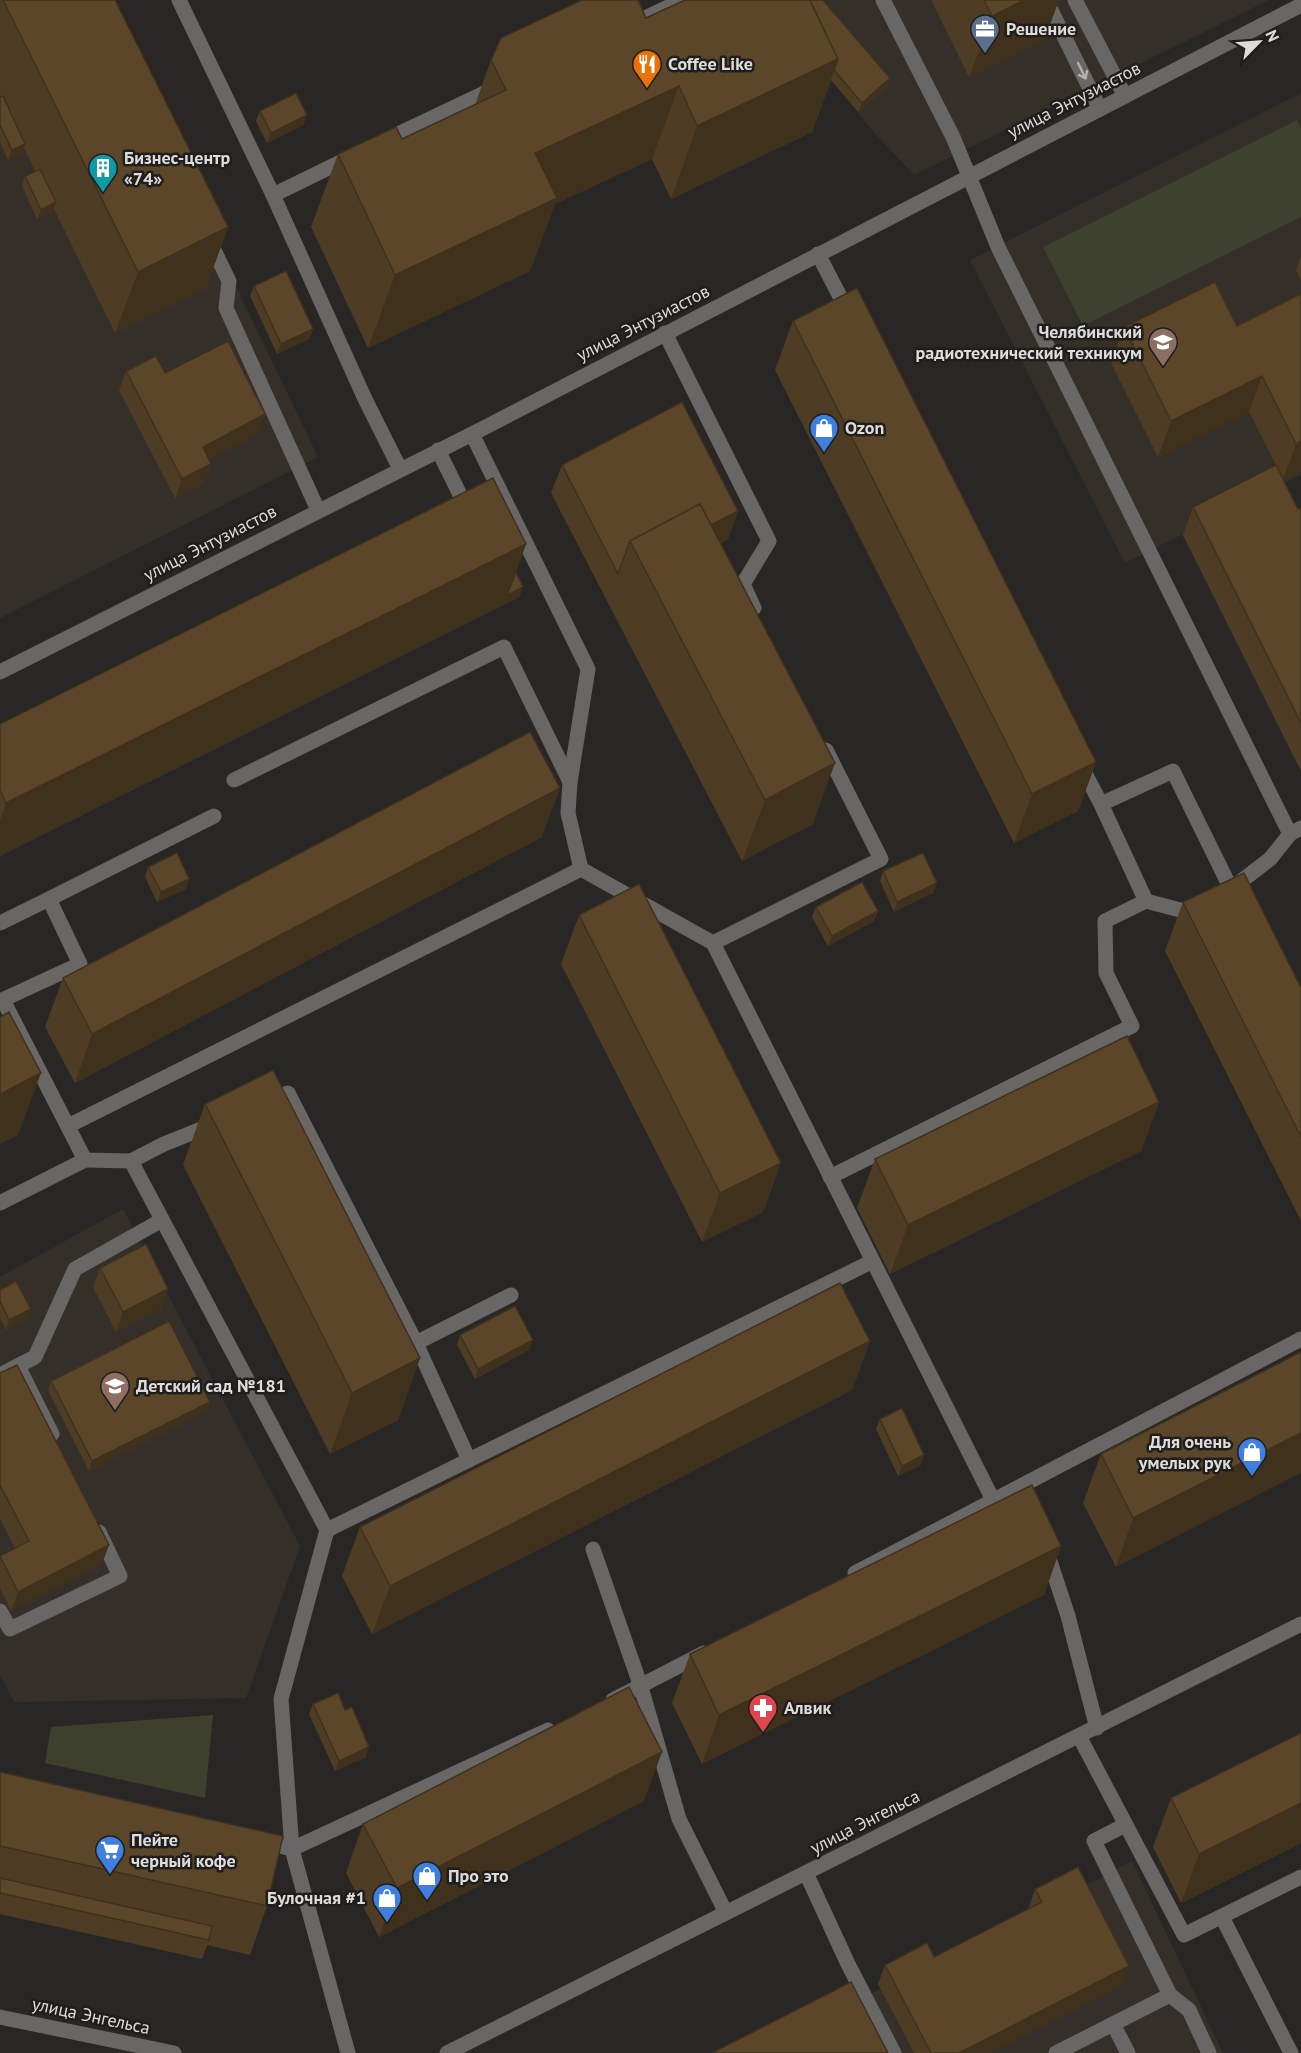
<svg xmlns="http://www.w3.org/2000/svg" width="1301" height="2053" viewBox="0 0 1301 2053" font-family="'PT Sans',sans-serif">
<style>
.built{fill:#343029}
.green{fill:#3d402d}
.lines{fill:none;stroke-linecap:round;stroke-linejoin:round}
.service{stroke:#696765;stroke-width:15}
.secondary{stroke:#696765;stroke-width:15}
.wall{fill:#4f3c24}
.shaded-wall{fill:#40311d}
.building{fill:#5c462a;stroke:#40311d;stroke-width:1.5}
.oneway{stroke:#b4b3b2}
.labels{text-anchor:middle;stroke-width:5;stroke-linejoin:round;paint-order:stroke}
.poi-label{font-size:18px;font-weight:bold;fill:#dddcdb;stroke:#1f1e1c;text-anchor:start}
.street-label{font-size:18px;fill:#dddcdb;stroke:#1f1e1c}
</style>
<rect width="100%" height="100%" fill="#292725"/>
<g class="built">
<path d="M0,0H98L318,457L0,618Z"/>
<path d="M769,0H1269L914,175L870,128Z"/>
<path d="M1301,93V475L1125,563L970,260Z"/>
<path d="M123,1209L300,1546L246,1698L14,1702L0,1674V1277Z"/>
<path d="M1132,1861L1223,2053H878L853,2003L880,1989L878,1984L920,1962L927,1976L1075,1891Z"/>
</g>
<g class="green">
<path d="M1297,120L1301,129V217L1083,326L1043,247Z"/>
<path d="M213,1715L205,1798L45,1763L51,1727Z"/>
</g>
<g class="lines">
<g class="service">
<path d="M179,0L273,195L365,399L400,469"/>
<path d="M883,0L953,137L998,247L1290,834L1301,828"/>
<path d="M1046,0L1100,109"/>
<path d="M1075,0L1125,96"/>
<path d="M628,26L683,0"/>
<path d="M381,142L495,88"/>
<path d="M273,195L351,157"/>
<path d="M209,240L229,281L226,308L318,510"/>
<path d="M818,254L849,314"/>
<path d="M665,333L769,541L743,584L754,608"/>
<path d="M438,450L469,513"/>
<path d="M1079,762L1101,804L1146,901L1184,911L1199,904"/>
<path d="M234,780L504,647L570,782"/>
<path d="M1101,804L1173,771L1231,889L1270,859L1290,834"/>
<path d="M581,869L713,943L993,1500"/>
<path d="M0,923L49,899"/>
<path d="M713,943L881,859L826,750"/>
<path d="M3,1000L85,1160L131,1161L327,1530L281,1699L292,1849L348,2053"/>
<path d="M0,1001L80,964L49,899L214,816"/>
<path d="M267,1102L288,1093L416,1343L469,1460"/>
<path d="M68,1126L581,869L568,813L570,782L588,669L472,434"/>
<path d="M131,1161L164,1144L214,1124"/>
<path d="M830,1177L1132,1026L1106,973L1105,921L1146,901"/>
<path d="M0,1203L85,1160"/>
<path d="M416,1343L511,1295"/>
<path d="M18,1366L52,1434"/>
<path d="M0,1375L35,1357L75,1269L162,1220"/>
<path d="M327,1530L873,1261"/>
<path d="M593,1549L641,1687L679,1819L726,1913"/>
<path d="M1046,1549L1068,1616L1097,1728"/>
<path d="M855,1573L1301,1339"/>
<path d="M0,1611L10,1629L120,1576L99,1532"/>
<path d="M613,1700L704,1653"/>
<path d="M1079,1736L1184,1935L1301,1877"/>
<path d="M263,1842L292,1849L548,1730"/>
<path d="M806,1873L848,1964L894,2053"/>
<path d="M1222,1917L1291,2053"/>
<path d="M1170,1995L1189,2010L1209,2053"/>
<path d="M1113,2024L1128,2053"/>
<path d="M1056,2053L1170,1995L1094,1841L1125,1825"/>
</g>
<g class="secondary">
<path d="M0,672L472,434L1301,5"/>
<path d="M0,2017L174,2053"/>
<path d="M447,2053L1301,1624"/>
</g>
</g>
<g class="wall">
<path d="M0,0H115L228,227L206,288L115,333L54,209L53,212L37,219L22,186L25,176L35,171L24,148L22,154L8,160L0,142Z"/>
<path d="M685,0L887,88L858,112L831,80L812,132L671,199L652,159L555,204L530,271L368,348L311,227L338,154L402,139L475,105L491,60L646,18Z"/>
<path d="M931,0H1059L1044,40L969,77Z"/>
<path d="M260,111L307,115L303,125L267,143L256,121Z"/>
<path d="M1301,255V281L1296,270Z"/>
<path d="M254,286L313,329L309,339L277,354L250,296Z"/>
<path d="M1301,294V471L1283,480L1298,509L1301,508V771L1183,535L1193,507L1276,465L1249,412L1158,457L1111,363L1124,327L1237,326Z"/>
<path d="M793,321L1096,762L1078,811L1014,843L775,370Z"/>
<path d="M126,371L165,373L258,434L209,459L211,464L204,483L175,498L119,390Z"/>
<path d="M562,465L738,511L728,539L721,543L813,824L742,861L551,493Z"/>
<path d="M526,544L516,572L523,587L519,597L0,856V724Z"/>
<path d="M542,837L75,1083L45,1027L63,978Z"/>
<path d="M148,867L186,889L157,902L145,877Z"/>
<path d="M883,871L937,883L933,893L894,912L880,881Z"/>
<path d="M1183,902L1301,988V1221L1165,951Z"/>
<path d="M816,907L878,911L874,921L828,946L812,917Z"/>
<path d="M579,915L781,1163L763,1212L702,1242L561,964Z"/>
<path d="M1159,1102L1141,1151L890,1274L857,1208L875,1159Z"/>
<path d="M205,1104L420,1358L398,1420L330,1454L183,1165Z"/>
<path d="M100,1268L168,1289L161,1308L116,1332L93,1287Z"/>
<path d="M0,1290L27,1319L6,1330L0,1318Z"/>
<path d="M460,1335L529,1350L475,1379L457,1345Z"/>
<path d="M870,1341L852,1390L372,1634L342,1576L360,1527Z"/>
<path d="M1301,1352L1116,1567L1083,1503L1101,1454Z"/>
<path d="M0,1373L102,1564L11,1611L0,1588V1556L15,1548L0,1518Z"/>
<path d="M51,1381L210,1402L207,1411L89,1471L48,1390Z"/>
<path d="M880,1419L921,1465L898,1476L876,1429Z"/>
<path d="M1061,1546L1044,1595L702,1764L672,1703L690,1654Z"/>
<path d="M313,1704L345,1710L366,1757L335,1771L309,1714Z"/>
<path d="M1301,1733V1843L1181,1903L1153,1847L1171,1798Z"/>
<path d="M0,1772L267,1906L250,1955L207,1945L202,1959L0,1914Z"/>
<path d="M644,1801L379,1937L346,1873L363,1824Z"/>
<path d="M1035,1889L1129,1966L1122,1985L990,2053H914L878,1984L885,1965L934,1957L1028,1909Z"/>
</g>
<g class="shaded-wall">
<path d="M1024,0H1059L1044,40L969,77L992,16Z"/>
<path d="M838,59L812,132L671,199L697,126Z"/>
<path d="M890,78L887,88L858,112L862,103Z"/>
<path d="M679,86L652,159L555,204L530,271L368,348L395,275L535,153Z"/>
<path d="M307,115L303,125L267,143L271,133Z"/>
<path d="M25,144L22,154L8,160L12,150Z"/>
<path d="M56,202L53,212L37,219L41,210Z"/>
<path d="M228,227L206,288L115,333L138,272Z"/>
<path d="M313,329L309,339L277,354L281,344Z"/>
<path d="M1262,376L1249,412L1158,457L1171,421Z"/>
<path d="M265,414L258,434L195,466L203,447Z"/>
<path d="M1301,441V471L1283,480L1296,444Z"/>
<path d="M211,464L204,483L175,498L182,479Z"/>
<path d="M738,511L728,539L650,580L641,562Z"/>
<path d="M526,544L507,595L523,587L519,597L0,856V821L6,803Z"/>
<path d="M1096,762L1078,811L1014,843L1032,794Z"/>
<path d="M835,763L813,824L742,861L765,800Z"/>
<path d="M560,788L542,837L75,1083L92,1034Z"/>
<path d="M189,879L186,889L157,902L161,892Z"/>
<path d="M937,883L933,893L894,912L897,902Z"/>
<path d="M878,911L874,921L828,946L832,936Z"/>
<path d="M41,1073L18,1135L0,1144V1094Z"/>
<path d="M1159,1102L1141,1151L890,1274L908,1225Z"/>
<path d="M781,1163L763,1212L702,1242L720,1193Z"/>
<path d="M168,1289L161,1308L116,1332L123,1312Z"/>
<path d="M31,1309L27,1319L6,1330L9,1320Z"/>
<path d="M533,1340L529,1350L475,1379L478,1369Z"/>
<path d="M870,1341L852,1390L372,1634L390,1586Z"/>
<path d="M420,1358L398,1420L330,1454L352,1393Z"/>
<path d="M210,1402L207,1411L89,1471L92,1461Z"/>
<path d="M1301,1433V1473L1116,1567L1133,1518Z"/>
<path d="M924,1455L921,1465L898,1476L902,1466Z"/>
<path d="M109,1545L102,1564L11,1611L18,1592Z"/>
<path d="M1061,1546L1044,1595L702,1764L719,1715Z"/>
<path d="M369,1747L366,1757L335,1771L339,1761Z"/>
<path d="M662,1752L644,1801L379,1937L397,1888Z"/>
<path d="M1301,1803V1843L1181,1903L1199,1854Z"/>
<path d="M1129,1966L1122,1985L990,2053H959Z"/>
</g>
<g class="building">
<path d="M3,0H115L228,227L138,272Z"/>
<path d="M582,0H638L646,18L685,0H810L838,59L697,126L679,86L535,153L557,198L395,275L338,154L396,127L402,139L506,90L491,60L501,38Z"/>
<path d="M810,0H823L890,78L862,103L834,70L838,59Z"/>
<path d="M984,0H1024L992,16Z"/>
<path d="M296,93L307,115L271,133L260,111Z"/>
<path d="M3,96L25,144L12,150L0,125V97Z"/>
<path d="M40,169L56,202L41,210L25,176Z"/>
<path d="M286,271L313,329L281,344L254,286Z"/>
<path d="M1215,282L1237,326L1301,294V441L1296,444L1262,376L1171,421L1124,327Z"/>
<path d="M857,288L1096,762L1032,794L793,321Z"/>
<path d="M228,341L265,414L203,447L211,464L182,479L126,371L156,356L165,373Z"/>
<path d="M682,402L738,511L711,525L700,504L630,541L618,574L562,465Z"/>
<path d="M1276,465L1298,509L1301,508V723L1193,507Z"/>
<path d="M493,478L526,544L6,803L0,790V724Z"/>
<path d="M700,504L835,763L765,800L630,541Z"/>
<path d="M516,572L523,587L507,595Z"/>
<path d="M530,732L560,788L92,1034L63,978Z"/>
<path d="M177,853L189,879L161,892L148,867Z"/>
<path d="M923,853L937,883L897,902L883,871Z"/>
<path d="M1244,873L1301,988V1137L1183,902Z"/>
<path d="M862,882L878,911L832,936L816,907Z"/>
<path d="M639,884L781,1163L720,1193L579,915Z"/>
<path d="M9,1012L41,1073L0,1094V1017Z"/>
<path d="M1127,1036L1159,1102L908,1225L875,1159Z"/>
<path d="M273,1070L420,1358L352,1393L205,1104Z"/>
<path d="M146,1244L168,1289L123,1312L100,1268Z"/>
<path d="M16,1281L31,1309L9,1320L0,1301V1290Z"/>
<path d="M840,1283L870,1341L390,1586L360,1527Z"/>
<path d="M515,1306L533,1340L478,1369L460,1335Z"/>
<path d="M169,1321L210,1402L92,1461L51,1381Z"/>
<path d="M1301,1352V1433L1133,1518L1101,1454Z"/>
<path d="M17,1365L109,1545L18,1592L0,1556L29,1541L0,1485V1373Z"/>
<path d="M902,1408L924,1455L902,1466L880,1419Z"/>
<path d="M1032,1485L1061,1546L719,1715L690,1654Z"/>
<path d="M629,1687L662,1752L397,1888L363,1824Z"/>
<path d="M338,1693L345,1710L352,1707L369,1747L339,1761L313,1704Z"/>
<path d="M1301,1733V1803L1199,1854L1171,1798Z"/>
<path d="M0,1772L283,1836L267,1906L0,1846Z"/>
<path d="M1078,1867L1129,1966L959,2053H931L885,1965L927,1943L934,1957L1042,1902L1035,1889Z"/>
<path d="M0,1878L212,1926L209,1940L0,1893Z"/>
<path d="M851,1982L888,2053H712Z"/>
</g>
<defs><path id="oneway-shaft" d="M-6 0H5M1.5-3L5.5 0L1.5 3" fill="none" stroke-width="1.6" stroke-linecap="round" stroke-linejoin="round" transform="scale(1.5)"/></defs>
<use class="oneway" href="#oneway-shaft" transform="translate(1082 71) rotate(64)"/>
<defs>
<g id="office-pin" transform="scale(1.5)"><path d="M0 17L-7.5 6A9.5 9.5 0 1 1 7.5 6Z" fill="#5c6f8a" stroke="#1f1e1c"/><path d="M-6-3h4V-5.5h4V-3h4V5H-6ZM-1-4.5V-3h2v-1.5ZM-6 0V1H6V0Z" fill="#fff"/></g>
<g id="restaurant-pin" transform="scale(1.5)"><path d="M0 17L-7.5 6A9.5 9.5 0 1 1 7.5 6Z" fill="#e8710a" stroke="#1f1e1c"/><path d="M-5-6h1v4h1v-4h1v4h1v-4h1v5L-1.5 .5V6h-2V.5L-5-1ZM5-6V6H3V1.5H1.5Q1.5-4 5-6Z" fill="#fff"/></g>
<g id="building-pin" transform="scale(1.5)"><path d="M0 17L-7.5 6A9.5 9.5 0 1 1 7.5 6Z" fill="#0f9aa8" stroke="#1f1e1c"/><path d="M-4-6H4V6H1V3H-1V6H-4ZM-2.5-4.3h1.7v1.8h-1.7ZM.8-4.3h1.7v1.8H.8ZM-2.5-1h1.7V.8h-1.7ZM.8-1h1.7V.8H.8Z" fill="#fff"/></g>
<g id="university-pin" transform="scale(1.5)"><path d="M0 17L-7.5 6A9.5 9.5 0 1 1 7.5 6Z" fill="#8d6e63" stroke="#1f1e1c"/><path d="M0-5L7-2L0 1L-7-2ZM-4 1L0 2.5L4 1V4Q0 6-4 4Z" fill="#fff"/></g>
<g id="shop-pin" transform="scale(1.5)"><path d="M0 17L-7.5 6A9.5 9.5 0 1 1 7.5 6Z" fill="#3f7fe0" stroke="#1f1e1c"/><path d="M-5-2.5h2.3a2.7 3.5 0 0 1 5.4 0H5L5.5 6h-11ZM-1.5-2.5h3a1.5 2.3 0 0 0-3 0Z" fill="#fff"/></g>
<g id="school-pin" transform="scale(1.5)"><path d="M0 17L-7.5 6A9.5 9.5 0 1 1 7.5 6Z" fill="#8d6e63" stroke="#1f1e1c"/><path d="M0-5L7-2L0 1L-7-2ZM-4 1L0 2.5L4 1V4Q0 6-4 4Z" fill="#fff"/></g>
<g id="pharmacy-pin" transform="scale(1.5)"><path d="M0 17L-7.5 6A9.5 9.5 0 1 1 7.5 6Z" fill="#e0444e" stroke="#1f1e1c"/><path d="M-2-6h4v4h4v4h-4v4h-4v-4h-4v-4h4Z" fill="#fff"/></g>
<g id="supermarket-pin" transform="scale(1.5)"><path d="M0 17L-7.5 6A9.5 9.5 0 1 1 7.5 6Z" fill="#3f7fe0" stroke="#1f1e1c"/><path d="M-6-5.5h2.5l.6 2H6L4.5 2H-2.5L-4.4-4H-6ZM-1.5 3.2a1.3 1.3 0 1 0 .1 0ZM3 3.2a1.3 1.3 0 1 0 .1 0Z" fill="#fff"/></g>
</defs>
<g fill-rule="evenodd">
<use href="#office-pin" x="985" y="29"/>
<use href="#restaurant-pin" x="647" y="64"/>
<use href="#building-pin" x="103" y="168"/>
<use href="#university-pin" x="1163" y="342"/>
<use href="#shop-pin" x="824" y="428"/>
<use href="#school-pin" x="115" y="1386"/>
<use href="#shop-pin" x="1252" y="1452"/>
<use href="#pharmacy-pin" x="763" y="1708"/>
<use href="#supermarket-pin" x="110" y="1850"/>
<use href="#shop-pin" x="427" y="1876"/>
<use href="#shop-pin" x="387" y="1898"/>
</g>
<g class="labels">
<g class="poi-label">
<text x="1006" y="35">Решение</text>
<text x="668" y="70">Coffee Like</text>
<text x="124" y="164">Бизнес-центр<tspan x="124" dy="21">«74»</tspan></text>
<text x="1142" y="338" text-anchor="end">Челябинский<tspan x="1142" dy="21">радиотехнический техникум</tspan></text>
<text x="845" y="434">Ozon</text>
<text x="136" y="1392">Детский сад №181</text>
<text x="1231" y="1448" text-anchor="end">Для очень<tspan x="1231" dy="21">умелых рук</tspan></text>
<text x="784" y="1714">Алвик</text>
<text x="131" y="1846">Пейте<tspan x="131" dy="21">черный кофе</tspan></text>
<text x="448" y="1882">Про это</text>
<text x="366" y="1904" text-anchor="end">Булочная #1</text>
</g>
<g class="street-label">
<text transform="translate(1074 100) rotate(-27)" y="6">улица Энтузиастов</text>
<text transform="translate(643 323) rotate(-27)" y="6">улица Энтузиастов</text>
<text transform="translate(210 543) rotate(-27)" y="6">улица Энтузиастов</text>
<text transform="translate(865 1822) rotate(-27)" y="6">улица Энгельса</text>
<text transform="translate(91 2016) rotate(12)" y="6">улица Энгельса</text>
</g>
</g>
<g transform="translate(1259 42) rotate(65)" stroke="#1f1e1c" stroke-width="4.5" paint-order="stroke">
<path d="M0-4.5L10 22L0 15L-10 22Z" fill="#dddcdb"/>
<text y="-9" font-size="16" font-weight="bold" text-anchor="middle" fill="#dddcdb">N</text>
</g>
</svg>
